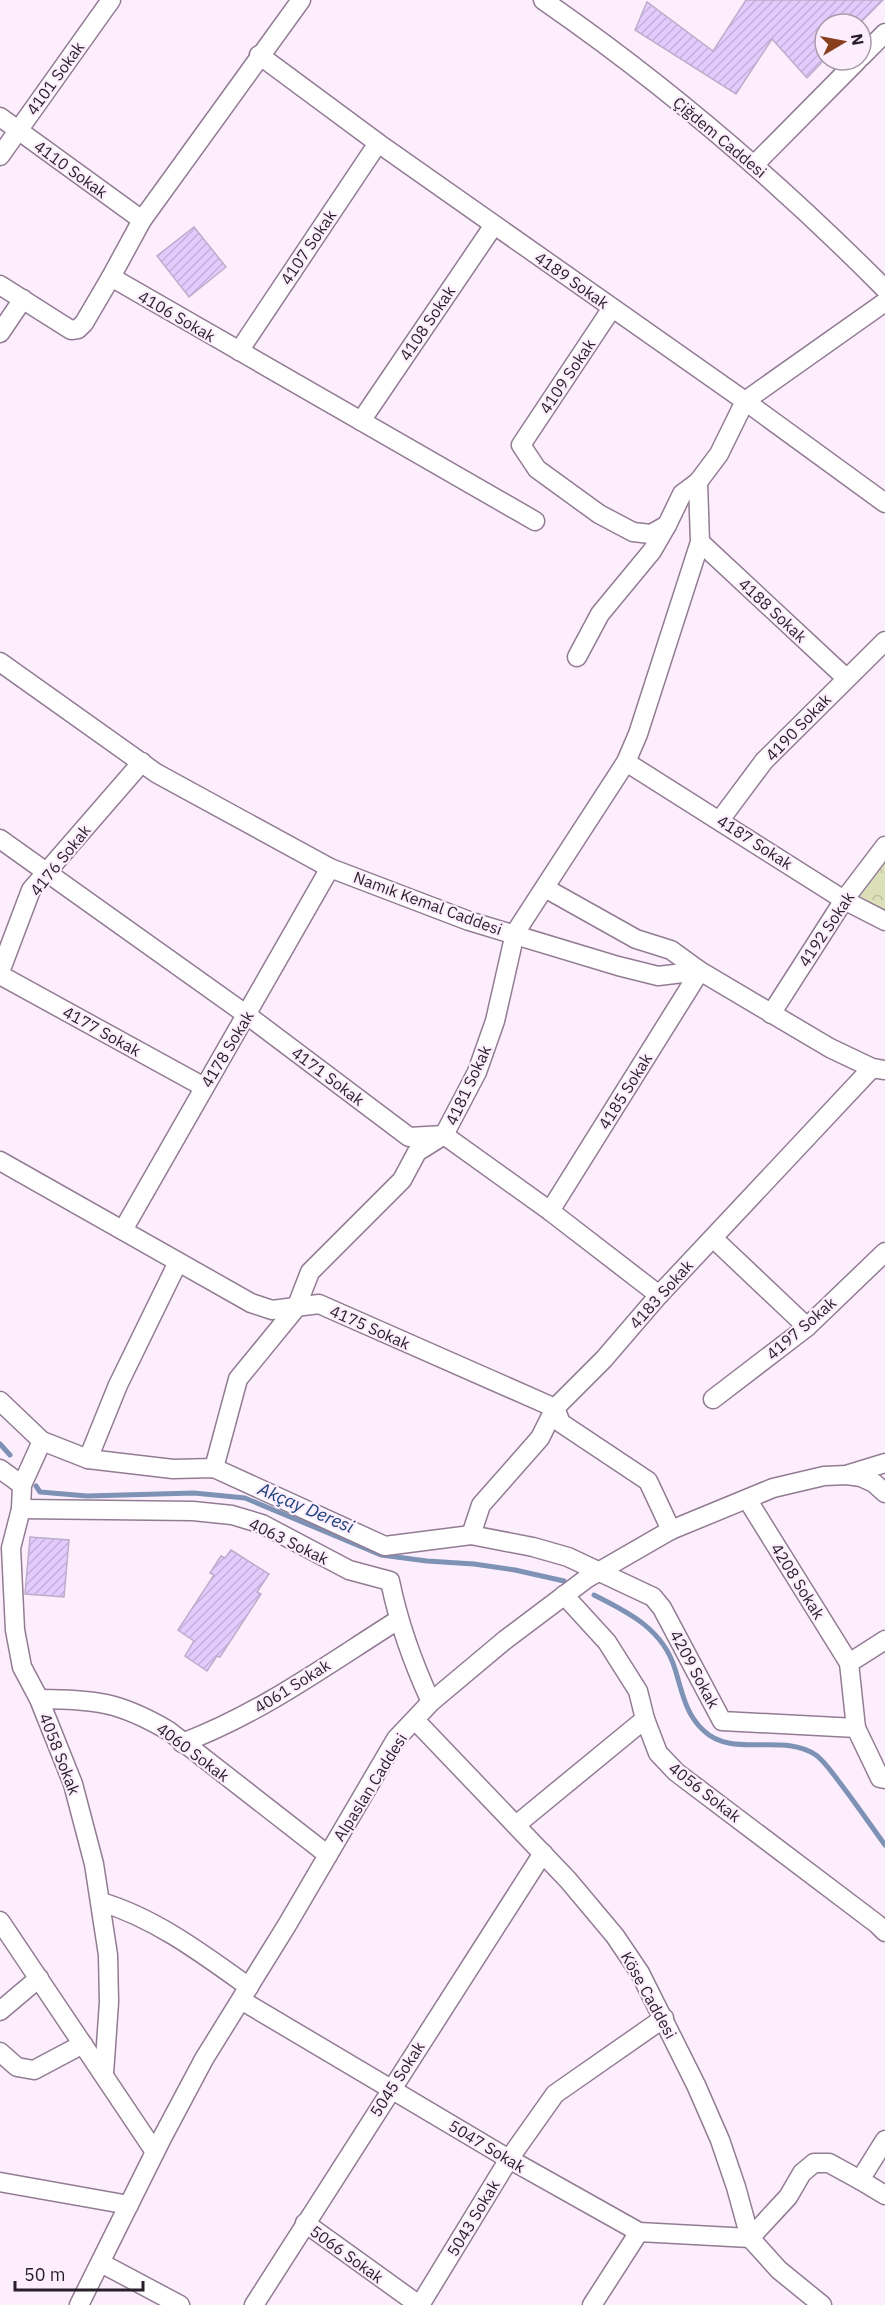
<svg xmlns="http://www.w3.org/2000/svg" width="885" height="2305" viewBox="0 0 885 2305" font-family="'IBM Plex Sans',sans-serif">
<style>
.park{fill:url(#park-crowns)}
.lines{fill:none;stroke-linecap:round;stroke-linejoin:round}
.stream{stroke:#7e92b5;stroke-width:5}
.building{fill:url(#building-hatch);stroke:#bcaecb;stroke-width:1.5}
.minor-casing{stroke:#927c94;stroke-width:21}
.minor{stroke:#fff;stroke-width:18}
.labels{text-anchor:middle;stroke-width:4.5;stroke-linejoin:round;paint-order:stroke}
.street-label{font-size:16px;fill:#281f29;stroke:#fdeefe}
.water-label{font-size:18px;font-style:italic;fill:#1a4279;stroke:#fdeefe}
</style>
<defs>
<pattern id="park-crowns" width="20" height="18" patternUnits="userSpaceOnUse" patternTransform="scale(1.5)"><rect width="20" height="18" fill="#dce0b9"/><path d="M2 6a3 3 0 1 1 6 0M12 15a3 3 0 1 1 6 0" fill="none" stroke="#bdc09f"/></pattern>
<pattern id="building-hatch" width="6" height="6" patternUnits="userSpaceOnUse" patternTransform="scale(1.5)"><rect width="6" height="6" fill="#e4cbfe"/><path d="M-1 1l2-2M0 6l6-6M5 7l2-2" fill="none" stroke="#c4aeda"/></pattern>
</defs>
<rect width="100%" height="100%" fill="#fdeefe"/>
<path class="park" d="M885,861V913L861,899L860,896Z"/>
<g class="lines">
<g class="stream">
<path d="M0,1444L10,1455"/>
<path d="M36,1486L40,1492L87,1496L194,1493L245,1498L381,1555L427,1561L474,1564L515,1570L564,1581"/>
<path d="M594,1595C628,1612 663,1629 675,1669C682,1691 685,1713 703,1730C732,1759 782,1732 816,1755C824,1761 831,1771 837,1779C854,1801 869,1823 885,1845"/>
</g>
</g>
<g class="building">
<path d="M746,0H883L859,24H825V59L807,78L772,39L736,94L635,30L647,2L713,51Z"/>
<path d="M194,227L226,267L189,297L157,256Z"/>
<path d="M30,1537L69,1540L64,1597L25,1594Z"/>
<path d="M231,1550L269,1574L257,1592L261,1594L220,1657L217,1656L207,1671L185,1656L194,1641L178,1630L214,1575L210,1573L221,1556L225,1558Z"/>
</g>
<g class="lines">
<g class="minor-casing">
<g id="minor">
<path d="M301,0L142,220L111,277L535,521"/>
<path d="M543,0C666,85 780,183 885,289"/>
<path d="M259,55L378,143L745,401L885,503"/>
<path d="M861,57L885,33"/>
<path d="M0,117L142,220"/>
<path d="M0,156L111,0"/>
<path d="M754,165L858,60"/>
<path d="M0,285L71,330L78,329L84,323L111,277"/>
<path d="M612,308L521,445L537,469L599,514L633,532L651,534L667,525L682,494L698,482"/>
<path d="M0,333L23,299"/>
<path d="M239,351L378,143"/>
<path d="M361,421L494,225"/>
<path d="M700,542L846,678"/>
<path d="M577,657L600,614L652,551L667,525"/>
<path d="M0,662L156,773L330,868L469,921L618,966L658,976L700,971L830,1048L872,1068L885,1070"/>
<path d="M626,762L844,900L885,921"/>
<path d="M720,820L764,761L885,641"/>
<path d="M0,839L247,1015L409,1137L444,1135L550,1211L659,1295"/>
<path d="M545,888L636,939L671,950L700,971L550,1211"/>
<path d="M0,972L31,890L142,762"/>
<path d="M0,975L204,1087"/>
<path d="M771,1014L844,900L885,846"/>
<path d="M0,1161L251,1303L272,1310L319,1304L555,1408L561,1423L648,1481L671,1530"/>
<path d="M123,1230L330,868"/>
<path d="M713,1238L807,1327"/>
<path d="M713,1399L807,1327L885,1252"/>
<path d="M0,1401L42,1441L88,1459L173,1469L214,1468L385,1546L471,1535L533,1547L568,1557L653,1597L662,1608L722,1721L856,1728L880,1778L885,1779"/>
<path d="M42,1441L22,1485L21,1509L11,1548L15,1630L22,1667L39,1699L73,1784L94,1864L108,1955L109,2002L104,2074"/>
<path d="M88,1459L118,1385L178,1262"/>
<path d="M214,1468L238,1379L296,1308L310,1272L402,1180L417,1152L444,1135L477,1072L495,1021L515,933L626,762L638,734L700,542L698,482L719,454L745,401L885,302"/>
<path d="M0,1469L22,1485"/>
<path d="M849,1474L885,1463"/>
<path d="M747,1499L849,1663"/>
<path d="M21,1509L193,1511L232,1515L262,1524L349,1570L390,1581C399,1625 412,1661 431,1702"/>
<path d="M471,1535L481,1505L540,1438L555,1408L604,1359L659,1295L872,1068"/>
<path d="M564,1595L607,1642L638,1691L645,1719"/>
<path d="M39,1699C96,1700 118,1701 169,1731L328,1855"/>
<path d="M415,1720L568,1880L615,1936L640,1973L696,2085L720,2140L736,2187L750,2238L779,2270L822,2305"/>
<path d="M856,1728L849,1663L885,1640"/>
<path d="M182,1743C260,1714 328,1664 398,1620"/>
<path d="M516,1825L645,1719L658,1753L676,1772L877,1924L885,1932"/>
<path d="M101,1902C155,1918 203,1954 249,1987"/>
<path d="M0,1921L155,2152"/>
<path d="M241,2000L509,2159L639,2232L750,2238L788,2197L802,2173L814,2163H829L860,2180L885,2140"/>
<path d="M0,2011L39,1978"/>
<path d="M0,2052L17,2067L34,2070L83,2044"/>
<path d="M860,2180L885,2195"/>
<path d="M0,2182L129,2205"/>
<path d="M305,2223L419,2305"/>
<path d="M101,2263L180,2305"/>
<path d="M79,2305L162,2138L204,2059L287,1925L396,1739L431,1702L505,1640L586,1579L671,1530L773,1488L824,1476L847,1475L861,1477L874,1483L885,1493"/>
<path d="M254,2305L543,1853"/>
<path d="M420,2305L509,2159L555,2094L664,2018"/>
<path d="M592,2305L639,2232"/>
</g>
</g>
<use href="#minor" class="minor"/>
</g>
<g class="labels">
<g class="street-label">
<text transform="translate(55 78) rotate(-54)" y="6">4101 Sokak</text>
<text transform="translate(720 137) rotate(40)" y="6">Çiğdem Caddesi</text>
<text transform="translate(71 169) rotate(36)" y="6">4110 Sokak</text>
<text transform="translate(308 247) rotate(-56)" y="6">4107 Sokak</text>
<text transform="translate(572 280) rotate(35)" y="6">4189 Sokak</text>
<text transform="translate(177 316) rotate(30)" y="6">4106 Sokak</text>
<text transform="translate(427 323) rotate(-56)" y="6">4108 Sokak</text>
<text transform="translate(567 376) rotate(-56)" y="6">4109 Sokak</text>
<text transform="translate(773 610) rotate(43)" y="6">4188 Sokak</text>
<text transform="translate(798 727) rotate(-46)" y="6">4190 Sokak</text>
<text transform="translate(755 842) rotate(33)" y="6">4187 Sokak</text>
<text transform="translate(60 860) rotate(-51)" y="6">4176 Sokak</text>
<text transform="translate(428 903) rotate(20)" y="6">Namık Kemal Caddesi</text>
<text transform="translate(826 929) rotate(-56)" y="6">4192 Sokak</text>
<text transform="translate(102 1031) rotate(29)" y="6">4177 Sokak</text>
<text transform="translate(227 1049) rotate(-59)" y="6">4178 Sokak</text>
<text transform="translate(328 1076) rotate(37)" y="6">4171 Sokak</text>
<text transform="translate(468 1085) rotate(-65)" y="6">4181 Sokak</text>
<text transform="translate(625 1091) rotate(-58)" y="6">4185 Sokak</text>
<text transform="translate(661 1294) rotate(-48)" y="6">4183 Sokak</text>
<text transform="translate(370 1327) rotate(24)" y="6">4175 Sokak</text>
<text transform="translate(801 1328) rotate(-41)" y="6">4197 Sokak</text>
<text transform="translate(289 1541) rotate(26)" y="6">4063 Sokak</text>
<text transform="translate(798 1581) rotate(58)" y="6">4208 Sokak</text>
<text transform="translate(695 1669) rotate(62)" y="6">4209 Sokak</text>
<text transform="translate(292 1686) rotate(-32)" y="6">4061 Sokak</text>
<text transform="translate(193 1752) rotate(37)" y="6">4060 Sokak</text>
<text transform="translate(60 1754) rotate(69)" y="6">4058 Sokak</text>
<text transform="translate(370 1787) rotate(-58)" y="6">Alpaslan Caddesi</text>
<text transform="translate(705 1792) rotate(38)" y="6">4056 Sokak</text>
<text transform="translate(649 1995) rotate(61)" y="6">Köse Caddesi</text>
<text transform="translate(397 2079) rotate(-57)" y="6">5045 Sokak</text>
<text transform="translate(487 2146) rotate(31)" y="6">5047 Sokak</text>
<text transform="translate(473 2218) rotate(-59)" y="6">5043 Sokak</text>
<text transform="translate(347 2254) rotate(36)" y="6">5066 Sokak</text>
</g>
<g class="water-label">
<text transform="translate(306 1508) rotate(23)" y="6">Akçay Deresi</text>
</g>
</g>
<g transform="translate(843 42) rotate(80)"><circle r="28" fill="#fdeefe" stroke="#a89ba9" stroke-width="1.5"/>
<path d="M0-4.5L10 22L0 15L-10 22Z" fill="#873f1e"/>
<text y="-9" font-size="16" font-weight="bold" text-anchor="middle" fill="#281f29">N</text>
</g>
<path d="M15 2281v9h128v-9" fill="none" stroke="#281f29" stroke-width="3"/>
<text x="24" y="2281" font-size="18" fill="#281f29" stroke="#fdeefe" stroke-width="4.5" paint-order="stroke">50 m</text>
</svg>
